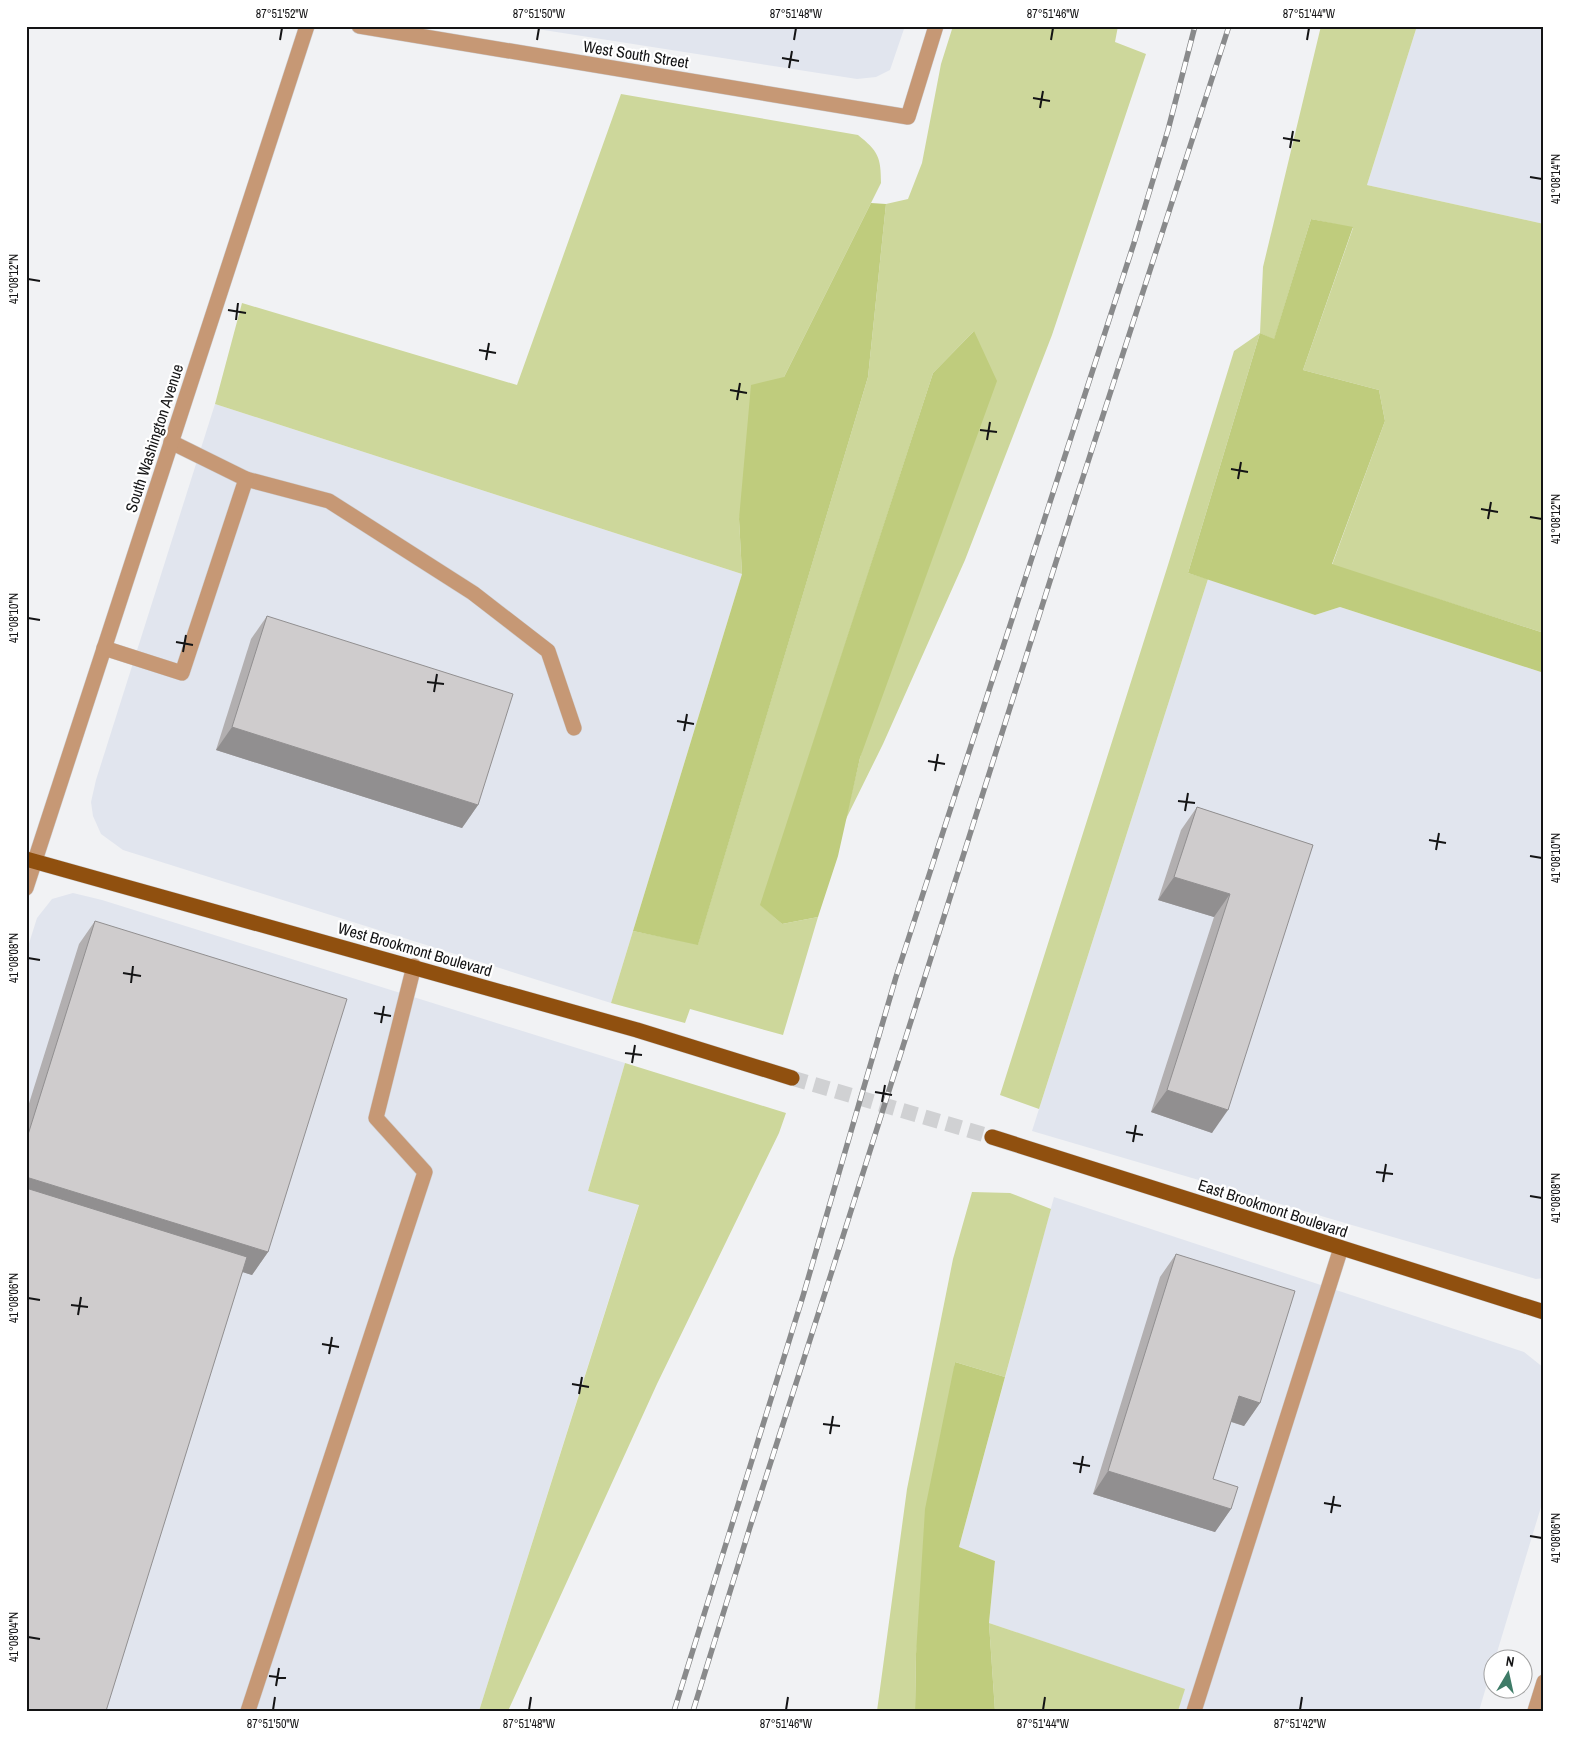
<svg xmlns="http://www.w3.org/2000/svg" width="1570" height="1737" viewBox="0 0 1570 1737" font-family="'Archivo Narrow',sans-serif">
<style>
.built{fill:#e1e5ee}
.green{fill:#cdd79b}
.forest{fill:#bfcc7d}
.lines{fill:none;stroke-linecap:round;stroke-linejoin:round}
.major-tunnel{stroke:#d0d1d3;stroke-width:15;stroke-dasharray:15 8;stroke-linecap:butt}
.minor-casing{stroke:#ceced0;stroke-width:16}
.major-casing{stroke:#ceced0;stroke-width:16}
.minor{stroke:#c69875;stroke-width:15}
.major{stroke:#90500f;stroke-width:15}
.rail-casing{stroke:#898a8b;stroke-width:5.5}
.rail{stroke:#fff;stroke-width:4;stroke-dasharray:11;stroke-linecap:butt}
.wall{fill:#b2afb0}
.shaded-wall{fill:#918f90}
.building{fill:#cfcccd;stroke:#918f90}
.ticks{fill:none;stroke:#141415;stroke-width:2}
.labels{text-anchor:middle;stroke-width:4.5;stroke-linejoin:round;paint-order:stroke}
.street-label{font-size:16px;fill:#141415;stroke:#fff}
.neatline{fill:none;stroke:#141415;stroke-width:2}
.ticks-label{font-size:12px;text-anchor:middle;fill:#141415}
</style>
<rect width="100%" height="100%" fill="#f1f2f4"/>
<g class="built">
<path d="M518,26H905L890,70L876,77L857,79Z"/>
<path d="M1417,26H1544V224L1367,185Z"/>
<path d="M215,404L742,574L611,1003L123,850L101,834L93,816L91,802L96,780Z"/>
<path d="M1208,579L1315,615L1340,607L1544,673V1278L1536,1279L1032,1131Z"/>
<path d="M73,893L102,900L625,1063L588,1191L639,1204L479,1711H26V953L37,918L52,899Z"/>
<path d="M1054,1197L1524,1352L1544,1368V1497L1495,1659L1492,1660V1667L1479,1711H1178L1184,1689L989,1623L995,1561L959,1547Z"/>
</g>
<g class="green">
<path d="M953,26H1118L1115,42L1146,54L1052,335L965,560L883,744L845,821L860,758L974,331L933,373L761,905L782,924L818,917L783,1035L690,1009L685,1023L611,1003L633,931L698,944L868,377L886,204L908,199L922,163L941,64Z"/>
<path d="M1321,26H1417L1367,185L1544,224V633L1332,565L1385,421L1379,390L1303,370L1353,228L1311,219L1274,340L1260,333L1188,573L1208,579L1039,1109L1000,1095L1168,565L1234,351L1260,333L1263,267Z"/>
<path d="M621,94L858,135C878,151 881,157 881,183L784,377L739,519L742,574L215,404L242,303L517,385Z"/>
<path d="M625,1063L786,1113L779,1133L657,1384L508,1711H479L639,1205L588,1191Z"/>
<path d="M972,1192L1010,1193L1051,1209L1005,1377L955,1362L916,1654L915,1711H877L907,1489L953,1259Z"/>
<path d="M989,1623L1185,1689L1178,1711H995Z"/>
</g>
<g class="forest">
<path d="M871,203L886,204L868,377L698,945L633,931L742,574L739,519L751,385L784,377Z"/>
<path d="M1311,219L1353,227L1303,370L1379,390L1385,421L1332,564L1544,633V673L1340,607L1315,615L1188,573L1260,333L1274,339Z"/>
<path d="M974,331L997,381L860,758L838,856L818,917L782,924L760,905L933,373Z"/>
<path d="M955,1362L1005,1377L959,1547L995,1561L989,1623L995,1711H915L916,1654L925,1509Z"/>
</g>
<g class="lines">
<path class="major-tunnel" d="M792,1078L992,1137"/>
<g class="minor-casing">
<g id="minor">
<path d="M359,26L908,117L936,26"/>
<path d="M246,479L329,501L473,593L548,651L574,728"/>
<path d="M104,648L182,673L246,479L171,442"/>
<path d="M26,888L307,26"/>
<path d="M248,1711L425,1172L376,1118L414,966"/>
<path d="M1194,1711L1341,1248"/>
<path d="M1535,1711L1544,1682"/>
</g>
</g>
<g class="major-casing">
<g id="major">
<path d="M26,859L637,1030L792,1078"/>
<path d="M992,1137L1544,1312"/>
</g>
</g>
<use href="#minor" class="minor"/>
<use href="#major" class="major"/>
<g class="rail-casing">
<g id="rail">
<path d="M674,1711L803,1296L896,977L1134,243L1168,130L1195,26"/>
<path d="M693,1711L750,1527L832,1271L1074,505L1229,26"/>
</g>
</g>
<use href="#rail" class="rail"/>
</g>
<g class="wall">
<path d="M267,616L478,805L462,828L216,750L251,639Z"/>
<path d="M1197,807L1313,845L1212,1133L1151,1112L1214,917L1158,900L1181,830Z"/>
<path d="M95,921L268,1252L252,1275L243,1272L26,1711V1113L79,944Z"/>
<path d="M1176,1254L1260,1403L1244,1426L1231,1422L1213,1479L1231,1509L1215,1532L1093,1494L1160,1277Z"/>
</g>
<g class="shaded-wall">
<path d="M232,727L478,805L462,828L216,750Z"/>
<path d="M1174,877L1230,894L1214,917L1158,900Z"/>
<path d="M1167,1090L1228,1110L1212,1133L1151,1112Z"/>
<path d="M26,1177L268,1252L252,1275L26,1205Z"/>
<path d="M1239,1396L1260,1403L1244,1426L1223,1419Z"/>
<path d="M1108,1471L1231,1509L1215,1532L1093,1494Z"/>
</g>
<g class="building">
<path d="M267,616L513,694L478,805L232,727Z"/>
<path d="M1197,807L1313,845L1228,1110L1167,1090L1230,894L1174,877Z"/>
<path d="M95,921L347,999L268,1252L26,1177V1141Z"/>
<path d="M26,1188L247,1257L106,1711H26Z"/>
<path d="M1176,1254L1295,1291L1260,1403L1239,1396L1213,1479L1238,1487L1231,1509L1108,1471Z"/>
</g>
<path class="ticks" d="M280,40L282,28M537,40L539,28M794,40L796,28M1051,40L1053,28M1307,40L1309,28M782,58L799,61M789,68L792,51M1033,98L1050,101M1040,108L1043,91M1283,138L1300,141M1290,148L1293,131M1530,177L1542,179M28,279L40,281M228,310L246,313M236,320L238,303M479,350L496,353M486,360L489,343M730,390L747,393M737,400L740,383M980,430L997,432M987,440L990,422M1231,469L1248,472M1238,479L1241,462M1481,509L1498,512M1530,517L1542,519M1488,519L1491,502M28,618L40,620M176,642L193,645M183,652L186,635M427,682L444,684M434,692L437,674M677,721L694,724M684,731L687,714M928,761L945,764M935,771L938,754M1178,801L1195,803M1185,811L1188,793M1429,840L1446,843M1436,850L1439,833M1530,856L1542,858M28,958L40,960M123,973L141,976M131,983L133,966M374,1013L391,1016M381,1023L384,1006M625,1053L642,1055M632,1063L635,1045M875,1092L892,1095M882,1102L885,1085M1126,1132L1143,1135M1133,1142L1136,1125M1376,1172L1393,1174M1383,1182L1386,1164M1530,1196L1542,1198M28,1298L40,1300M71,1305L88,1307M78,1315L81,1297M322,1344L339,1347M329,1354L332,1337M572,1384L589,1387M579,1394L582,1377M823,1424L840,1426M830,1434L833,1416M1073,1463L1090,1466M1080,1473L1083,1456M1324,1503L1341,1506M1331,1513L1334,1496M1530,1536L1542,1538M28,1637L40,1639M269,1676L286,1678M276,1686L279,1668M273,1710L275,1697M529,1710L531,1697M786,1710L788,1697M1043,1710L1045,1697M1300,1710L1302,1697"/>
<g class="labels">
<g class="street-label">
<text transform="translate(636 54) rotate(9)" y="6">West South Street</text>
<text transform="translate(154 438) rotate(-72)" y="6">South Washington Avenue</text>
<text transform="translate(415 949) rotate(16)" y="6">West Brookmont Boulevard</text>
<text transform="translate(1273 1208) rotate(18)" y="6">East Brookmont Boulevard</text>
</g>
</g>
<rect width="1570" height="1737" fill="none" stroke="#ffffff" stroke-width="55"/>
<g transform="translate(1508 1674) rotate(9)"><circle r="24" fill="#ffffff" stroke="#a1a1a1"/>
<path d="M0-4L9 19L0 12L-9 19Z" fill="#3e7b67"/>
<text y="-8" font-size="14" font-weight="bold" text-anchor="middle" fill="#141415">N</text>
</g>
<rect x="28" y="28" width="1514" height="1682" class="neatline"/>
<g class="ticks-label">
<text x="282" y="18">87°51'52"W</text>
<text x="539" y="18">87°51'50"W</text>
<text x="796" y="18">87°51'48"W</text>
<text x="1053" y="18">87°51'46"W</text>
<text x="1309" y="18">87°51'44"W</text>
<text transform="translate(1556 179) rotate(-90)" y="4">41°08'14"N</text>
<text transform="translate(14 279) rotate(-90)" y="4">41°08'12"N</text>
<text transform="translate(1556 519) rotate(-90)" y="4">41°08'12"N</text>
<text transform="translate(14 618) rotate(-90)" y="4">41°08'10"N</text>
<text transform="translate(1556 858) rotate(-90)" y="4">41°08'10"N</text>
<text transform="translate(14 958) rotate(-90)" y="4">41°08'08"N</text>
<text transform="translate(1556 1198) rotate(-90)" y="4">41°08'08"N</text>
<text transform="translate(14 1298) rotate(-90)" y="4">41°08'06"N</text>
<text transform="translate(1556 1538) rotate(-90)" y="4">41°08'06"N</text>
<text transform="translate(14 1637) rotate(-90)" y="4">41°08'04"N</text>
<text x="273" y="1728">87°51'50"W</text>
<text x="529" y="1728">87°51'48"W</text>
<text x="786" y="1728">87°51'46"W</text>
<text x="1043" y="1728">87°51'44"W</text>
<text x="1300" y="1728">87°51'42"W</text>
</g>
</svg>
